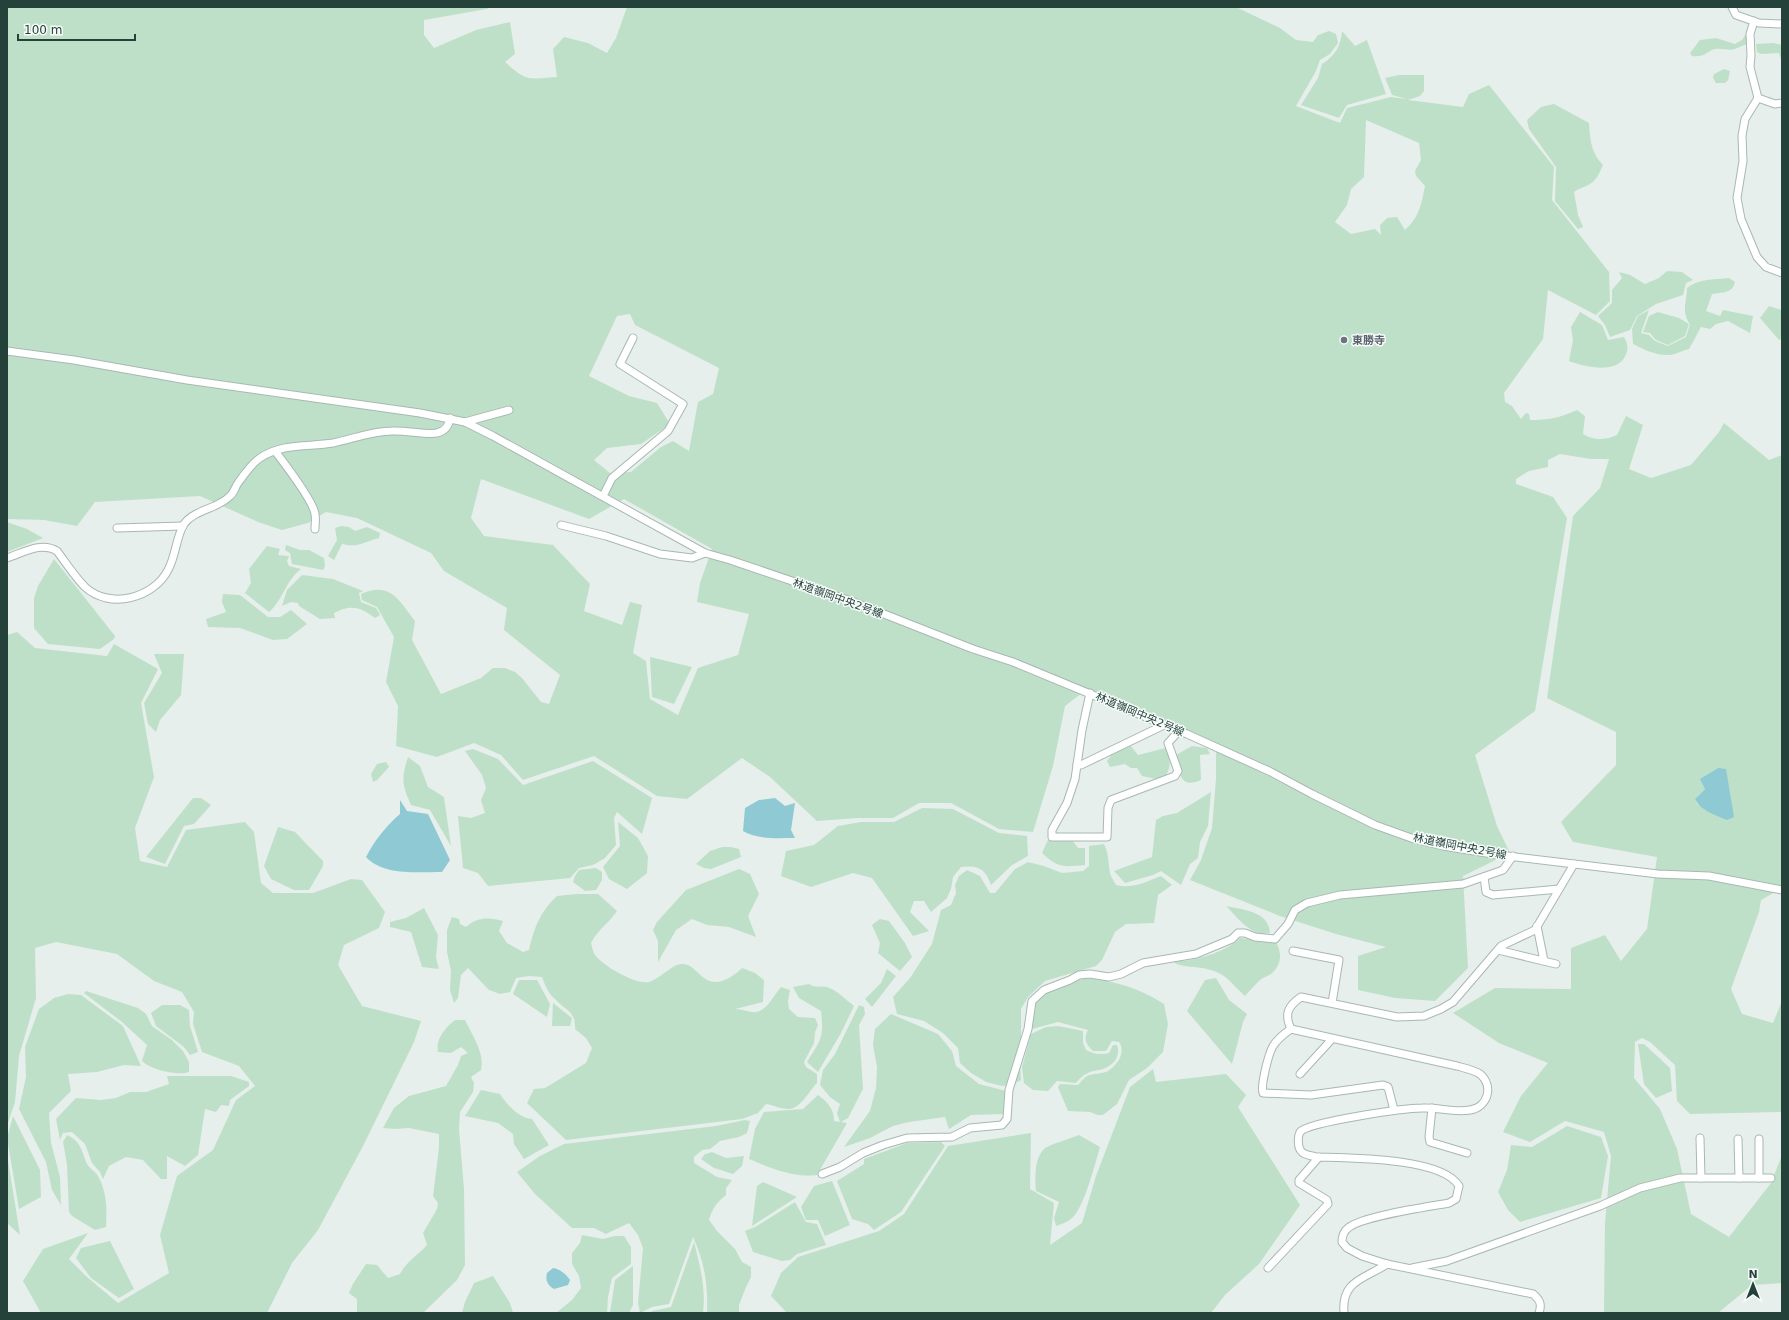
<svg xmlns="http://www.w3.org/2000/svg" width="1789" height="1320" viewBox="0 0 1789 1320" font-family="'DejaVu Sans','Noto Sans JP',sans-serif">
<style>
.green{fill:#bfe0c8;fill-rule:evenodd}
.water{fill:#8ec9d4}
.lines{fill:none;stroke-linecap:round;stroke-linejoin:round}
.street-casing{stroke:#a8b8b2;stroke-width:9}
.street{stroke:#fff;stroke-width:7}
.worship-dot{fill:#6b7280;stroke:#f7fbf9;stroke-width:1.5}
.labels{text-anchor:middle;stroke-width:3;stroke-linejoin:round;paint-order:stroke}
.worship-label{font-size:11px;font-weight:bold;fill:#5b616d;stroke:#f7fbf9;text-anchor:start}
.street-label{font-size:11px;fill:#24423a;stroke:#f7fbf9}
</style>
<rect width="100%" height="100%" fill="#e6efeb"/>
<g class="green">
<path d="M7,7H490L487,9L424,20V35L434,48L476,30L510,22L515,54L505,62C527,82 528,79 557,77L553,49L564,37L588,43L607,53L616,38L627,7H1236L1280,28L1296,40L1313,42L1318,35L1329,31L1336,34L1338,43L1330,54L1320,60L1316,71L1296,106L1340,123L1347,108L1391,97L1407,99L1392,95L1385,78L1399,75H1424V91L1420,96L1408,100L1463,107L1469,94L1489,85L1554,167L1552,200L1609,272L1610,301L1596,315L1548,290L1543,339L1504,393L1505,402L1512,406L1521,419L1526,413L1529,414L1530,420C1549,420 1559,418 1577,410L1585,416L1583,434C1594,441 1605,440 1617,435L1626,416L1643,425L1629,469L1651,478L1691,465L1719,432L1724,423L1769,460L1782,455V888L1761,900L1759,912L1731,989L1742,1014L1773,1023L1782,1001V1112L1690,1114L1677,1101L1675,1065L1650,1042L1642,1038L1635,1042L1634,1078L1660,1109L1677,1149L1691,1214L1729,1237L1771,1183L1782,1155V1283L1752,1285L1718,1313H1604L1605,1223L1611,1156L1604,1132L1565,1121L1530,1142L1503,1132L1521,1096L1548,1063L1499,1043L1453,1013L1495,988L1571,989V948L1605,935L1621,961L1647,929L1657,857L1573,842L1561,822L1616,765V732L1547,698L1573,516L1600,488L1609,459H1591L1560,454L1548,460V467L1529,471L1516,479V484L1553,497L1567,518L1535,711L1475,755L1497,826L1510,853L1463,876L1468,968L1435,1001L1395,998L1358,990V956L1386,947L1336,934L1280,916L1190,880L1201,860L1212,828L1216,779V745L1086,690L1065,706L1053,766L1033,832L999,829L951,803H919L893,818H858L817,821L770,777L742,758L687,799L657,796L594,756L523,780L501,755L474,743L437,757L396,746L398,706L386,682L394,637L377,607L362,600L361,594C391,581 399,601 415,621L412,640L441,694L481,678L493,668H505L515,672L522,678L541,702L549,704L560,675L504,630L507,608L444,571L431,553L357,518L326,512L308,523L282,530L258,522L200,496L95,502L77,526L44,520L7,519ZM1366,120L1419,143L1421,160L1415,171L1416,176L1425,186C1421,206 1419,217 1405,230L1397,217L1387,218L1380,225L1381,235L1375,229L1351,234L1335,222L1347,205L1351,189L1364,177ZM630,314L635,325L719,368L713,394L698,402L689,451L673,441L661,447L631,472L610,473L594,460L607,448L641,444L670,424L657,403L629,396L589,376L617,316ZM481,479L589,519L624,499L712,549L700,583L697,602L749,614L738,655L698,668L678,715L650,699L646,661L633,653L642,605L630,602L622,625L584,611L590,584L553,545L484,536L471,518ZM1718,768L1698,805L1695,799L1705,789L1701,779Z"/>
<path d="M1749,29L1747,44C1743,46 1739,47 1735,49C1730,51 1722,48 1716,49C1707,50 1706,58 1692,56L1690,53L1700,40L1716,38L1735,44L1742,40Z"/>
<path d="M1342,31L1355,46L1367,40L1386,94L1347,105L1339,118L1301,105L1318,78L1322,64C1335,56 1341,46 1342,31Z"/>
<path d="M1773,43L1782,45V63L1779,53L1761,54L1757,52L1756,44Z"/>
<path d="M1724,69L1730,71L1728,80L1725,83H1716L1713,78L1714,74Z"/>
<path d="M1554,104L1589,123C1590,139 1591,153 1603,165C1599,173 1597,181 1588,185C1583,188 1579,188 1574,192L1578,215L1583,227L1578,229L1555,201L1556,167L1529,129L1527,120L1541,107Z"/>
<path d="M1667,271L1682,272L1693,280L1686,283L1683,295L1656,304L1637,316L1630,330L1610,337L1605,325L1598,316L1612,303V290L1622,278L1619,272L1630,275L1645,284L1659,278Z"/>
<path d="M1729,278L1735,282C1732,294 1722,292 1712,294L1706,311L1720,316L1723,310L1753,316L1750,333L1728,321L1716,324L1710,329L1701,327L1689,349C1683,350 1677,354 1671,355C1657,356 1645,350 1633,344L1632,329L1638,316L1649,310L1641,333L1649,335L1655,341L1668,346L1686,337L1690,324C1681,313 1687,301 1687,288C1700,278 1713,280 1729,278Z"/>
<path d="M1769,306L1782,310V339L1779,340L1760,318Z"/>
<path d="M1580,312L1602,325L1608,340L1624,337C1627,342 1629,348 1626,354C1619,375 1585,367 1569,361L1573,340L1571,327Z"/>
<path d="M1658,312L1679,318L1689,324L1685,336L1668,345L1656,340L1650,333L1643,332L1649,316Z"/>
<path d="M7,522L27,529L43,538L7,552Z"/>
<path d="M341,526L349,527L355,531L367,527L380,533L379,538C363,542 359,548 342,544L334,560L328,556L337,540L335,528Z"/>
<path d="M286,545L300,550H309L324,558L325,566L323,570L292,564L290,553L285,550Z"/>
<path d="M267,546L280,549L278,555L289,556L287,561L289,566L301,569C286,580 283,600 269,612L245,593L251,583L249,569Z"/>
<path d="M54,559L115,636L114,639L100,649L48,644L34,628V598L38,586Z"/>
<path d="M302,575L333,579L363,591L359,593L361,602L376,608L380,615L375,618C361,607 351,604 334,613L335,618L320,619L299,606L298,603L291,602L282,606L287,590Z"/>
<path d="M223,594L240,595L268,617H280L291,610L307,624L287,639L273,640L240,628L208,627L206,619L226,612L222,602Z"/>
<path d="M17,632L35,648L107,656L114,644L158,669L141,703L154,777L135,828L140,861L167,867L186,830L245,822L254,832L261,883L273,893H313L351,879L362,880L385,912L379,928L344,945L338,965L362,1006L421,1021L414,1042L363,1146L318,1230L292,1263L267,1313H41L23,1281L43,1249L88,1233L69,1259L87,1277L118,1303L169,1273L160,1235L177,1176L213,1150L236,1100L255,1086L239,1066L202,1052L193,1024L194,1012L182,992L154,981L117,954L56,942L35,948L36,998L19,1056L15,1102L7,1126V635Z"/>
<path d="M154,654H184L181,695L160,720L156,732L148,724L144,703L162,673Z"/>
<path d="M650,657L692,667L674,704L652,697Z"/>
<path d="M1131,746L1138,755L1166,748C1171,758 1171,766 1166,776L1156,779L1142,776L1137,768H1131L1125,764L1110,767L1107,761L1112,754Z"/>
<path d="M1192,746L1207,748L1210,754L1200,755L1201,780C1179,790 1179,771 1176,755Z"/>
<path d="M473,749L498,759L523,785L593,761L652,798L642,834L617,812L614,818L616,845L605,858L593,865L579,868L570,878L488,886L478,873L463,868L458,816L471,818L485,813L481,800L486,788L482,775L465,751Z"/>
<path d="M408,757L420,766L428,787L444,797L451,846L430,810L411,805C402,784 401,779 408,757Z"/>
<path d="M386,762L389,767L377,780L373,782L371,774L377,764Z"/>
<path d="M1211,792L1208,826L1200,842L1198,858L1190,864L1181,885L1161,871L1153,875L1125,883L1114,871L1152,857L1156,820L1163,816L1177,813Z"/>
<path d="M193,798H201L211,805L194,824L184,826L165,864L146,857Z"/>
<path d="M922,808L953,809L999,833L1027,836L1028,856L1012,865L991,885C985,868 978,865 961,867L953,877L951,889L947,898L931,912L924,901H914L910,912L929,931L913,936L872,878L853,873L811,887L781,876L786,851L814,845L838,826L861,822H894Z"/>
<path d="M618,822L638,838L648,856L647,873L627,889L609,879L603,867L620,846Z"/>
<path d="M278,827L295,832L323,861V866L309,890H294L271,879L264,866Z"/>
<path d="M1048,840H1072L1078,848H1085V865C1063,867 1058,868 1042,853Z"/>
<path d="M1104,844C1109,854 1108,862 1110,873C1111,877 1114,881 1116,885C1132,889 1146,882 1161,876L1172,885L1158,895L1154,923L1126,924L1115,932L1102,960L1096,966L1045,981L1028,997L1021,1009V1038L1023,1052L1020,1066L1021,1080L1012,1085L1002,1086L986,1082L971,1073L960,1063L958,1048L943,1033L924,1021L897,1014L893,997L910,978L932,944L941,910L951,905L956,893L955,885L959,876L967,870L980,876L990,893H995L1015,869L1028,862L1044,866L1062,873L1083,871L1089,866V846Z"/>
<path d="M722,847H731L739,849L741,857L711,869L704,868L696,864L710,851Z"/>
<path d="M596,868L602,872V880L596,890L585,891L573,882L575,876L579,870Z"/>
<path d="M739,869L750,874L759,894L748,916L756,937L729,927L707,925L692,919L676,930L658,962V941L653,930L657,922L686,890Z"/>
<path d="M576,894H598L617,911C608,924 599,928 591,943C592,947 593,952 595,955C603,966 636,985 649,982C658,980 673,964 681,964C692,964 696,972 704,978C716,988 733,977 742,968L755,973L764,980L763,1002L735,1009C742,1009 751,1013 757,1012C767,1010 774,995 781,987L790,990L788,1001L789,1009L798,1017L815,1018L818,1025L815,1032L814,1043L804,1062L806,1067L817,1074V1083C809,1091 800,1110 788,1109C781,1109 773,1105 766,1104L758,1113L742,1119L566,1140L527,1103L534,1089L545,1088L586,1063L592,1048L586,1038L575,1029C576,1010 565,1011 555,999C548,993 545,985 542,977L529,976L516,978L510,992L500,994L489,990L468,968L461,975L458,998L454,1003L450,990L451,971L447,952V930L452,917L459,919L460,924L466,927C477,917 489,917 503,921L499,931L507,943L523,952L529,950C534,928 540,912 557,896Z"/>
<path d="M1226,906C1243,910 1269,911 1270,933C1252,938 1238,918 1226,906Z"/>
<path d="M424,908L438,935L436,958L439,969L422,967L411,932L390,927V922L406,918Z"/>
<path d="M880,919L889,921L905,943L912,957L900,971L878,953L880,943L872,925Z"/>
<path d="M1240,938L1276,942C1282,953 1282,965 1271,974C1268,976 1264,977 1260,980C1255,985 1250,990 1245,996C1230,983 1228,974 1207,969C1195,966 1183,968 1173,962C1196,960 1223,954 1240,938Z"/>
<path d="M887,969L896,976L872,1007L865,999L881,983Z"/>
<path d="M1084,978C1113,980 1139,988 1164,1004L1168,1024L1163,1052L1147,1068L1129,1080L1117,1104L1103,1115H1098L1090,1112L1068,1111L1058,1087L1060,1084L1078,1085C1081,1082 1086,1075 1090,1075C1095,1073 1103,1074 1108,1071C1118,1065 1126,1052 1119,1042L1112,1041L1106,1051H1093C1086,1044 1083,1039 1088,1030L1058,1022L1032,1029C1032,1022 1031,1010 1034,1004C1040,991 1071,984 1084,978Z"/>
<path d="M1216,978L1229,1000L1247,1014L1243,1022L1232,1064L1187,1011L1205,980Z"/>
<path d="M519,980H537L550,1004L547,1017L513,994Z"/>
<path d="M809,984C817,989 820,985 827,987C837,990 846,1000 854,1006L841,1033L818,1072L807,1062C821,1040 824,1038 821,1011L799,998L793,987Z"/>
<path d="M86,991L138,1008L146,1014L152,1026L172,1040L183,1051L189,1062V1072C178,1076 151,1070 142,1061L147,1045L122,1022L84,993Z"/>
<path d="M68,994L81,995L123,1026L141,1066L124,1065L97,1072L68,1074L71,1091L49,1113L51,1143L60,1177L61,1205L52,1190L46,1162L19,1109L26,1077L25,1047L39,1009L54,998Z"/>
<path d="M553,1003L572,1018L570,1026H552Z"/>
<path d="M162,1005H180L189,1010L190,1026L198,1052L190,1055L184,1047L156,1026L151,1013Z"/>
<path d="M859,1005L864,1007L865,1014L859,1025L863,1089L848,1118L841,1122L847,1123L817,1175C795,1178 770,1168 749,1159L755,1129L764,1112L803,1109L818,1095C828,1102 834,1109 834,1121L840,1122L837,1113L840,1104L830,1097L820,1085L823,1070L835,1054Z"/>
<path d="M891,1014L938,1034L952,1051L956,1066L979,1084L1006,1091L1004,1114L971,1115L949,1129L945,1117L909,1122L893,1126L870,1138L844,1147L870,1111L876,1088L877,1067L873,1045L875,1029Z"/>
<path d="M455,1020H465C472,1035 485,1053 481,1070L471,1077L474,1083L473,1092L460,1112L459,1129L464,1189L465,1265L457,1280L423,1313H359L357,1312V1299L349,1293L353,1284L366,1264L377,1265L388,1278L400,1274C406,1262 418,1255 427,1245L423,1233L437,1209L438,1203L433,1196L439,1148V1134L409,1128L395,1129L383,1128L394,1108L409,1096L446,1086L458,1065L461,1056L468,1053L461,1047L451,1053L438,1052C435,1039 446,1027 455,1020Z"/>
<path d="M1058,1026L1083,1031V1043L1086,1050C1094,1054 1099,1055 1109,1053L1113,1045H1117C1121,1056 1114,1065 1103,1069C1098,1071 1093,1070 1088,1073C1083,1075 1079,1079 1076,1083L1057,1081L1048,1091L1033,1090L1024,1083L1022,1067L1031,1034L1046,1027Z"/>
<path d="M1638,1044H1644L1670,1068L1672,1091L1656,1098L1644,1084Z"/>
<path d="M1153,1069L1156,1082L1226,1074L1246,1095L1238,1107L1300,1205L1259,1264L1225,1295L1211,1313H787L771,1296L781,1273L798,1257L879,1231L904,1214L948,1146L1031,1133L1030,1189L1054,1203L1050,1245L1082,1223L1096,1176L1130,1087Z"/>
<path d="M167,1076H231L249,1082V1086L230,1100L229,1106L221,1105L216,1112L205,1109L198,1155L185,1166L167,1156V1179H161L143,1160L126,1157L109,1166L103,1179L100,1172L92,1163L85,1144L72,1132L63,1133L60,1140L56,1119L76,1098L101,1100L116,1098L130,1092H146L169,1084Z"/>
<path d="M481,1090L500,1094C507,1105 519,1118 532,1119L549,1145L524,1159L514,1144L513,1134L498,1123L465,1116Z"/>
<path d="M13,1116L40,1170L41,1197L19,1209L7,1138Z"/>
<path d="M745,1120L750,1121L747,1133L739,1137L720,1141L710,1149L702,1150L694,1157V1163L717,1177L732,1180L726,1188V1195C717,1202 712,1209 709,1220L717,1231L735,1249L742,1262L751,1267V1277L746,1287L739,1305V1313H707C708,1285 705,1263 693,1237L669,1304L652,1307L640,1313L638,1303L643,1248L638,1235L629,1223L606,1234L594,1228H572L535,1194L517,1172L540,1156L564,1144L716,1126Z"/>
<path d="M1567,1126L1601,1137L1608,1156L1601,1198L1520,1222L1508,1210L1498,1192L1507,1170L1511,1145L1532,1147Z"/>
<path d="M67,1135C81,1141 82,1152 87,1164C90,1169 95,1171 98,1176C107,1192 107,1209 106,1227L95,1230L72,1216L69,1212L67,1165L63,1142Z"/>
<path d="M1079,1135L1100,1147C1095,1164 1084,1207 1073,1217C1068,1222 1062,1224 1056,1226L1054,1218L1059,1202L1036,1191C1035,1179 1034,1159 1044,1149C1048,1145 1072,1138 1079,1135Z"/>
<path d="M941,1142L945,1146L901,1212L874,1230L868,1224L852,1219L837,1181L864,1164V1159L907,1143Z"/>
<path d="M712,1152L726,1158L744,1156L742,1166L733,1174L714,1168L701,1159L705,1154Z"/>
<path d="M7,1154L20,1235L7,1223Z"/>
<path d="M832,1181L850,1225L825,1236L818,1220H806L801,1207L814,1186Z"/>
<path d="M763,1182L797,1197L752,1226L757,1186Z"/>
<path d="M795,1202L806,1222L817,1224L826,1245L797,1254L790,1260L782,1261L753,1252L745,1231L755,1227Z"/>
<path d="M582,1235L603,1239L615,1236H624L631,1247V1264L612,1278L608,1297L607,1313H556L572,1300L581,1288L579,1276L572,1264V1253L580,1243Z"/>
<path d="M110,1241L134,1289L119,1298L91,1278L76,1258L81,1248Z"/>
<path d="M694,1242C700,1266 706,1288 703,1313H651L652,1311L671,1307Z"/>
<path d="M633,1266V1305L629,1313H610L615,1280Z"/>
<path d="M493,1276L510,1303L513,1313H462L465,1302L474,1283Z"/>
</g>
<g class="water">
<path d="M1718,768L1726,769L1734,817L1727,820C1715,815 1701,811 1695,799L1705,789L1700,779Z"/>
<path d="M775,798L785,806L795,803L791,830L795,838C779,838 758,840 743,831L745,808L759,800Z"/>
<path d="M400,800L407,811L428,814L450,860L442,872C417,872 384,876 366,857C375,840 386,826 400,814Z"/>
<path d="M553,1268C560,1269 566,1274 570,1280L568,1285L554,1289C548,1286 545,1280 547,1273Z"/>
</g>
<g class="lines">
<g class="street-casing">
<g id="street">
<path d="M1732,7L1736,15L1759,23L1782,24"/>
<path d="M1754,21L1750,34L1751,55L1750,67L1758,98"/>
<path d="M1782,103L1775,104L1758,98L1745,119L1742,136L1743,161L1737,198L1741,219L1757,257L1766,267L1782,273"/>
<path d="M7,351L74,360L187,380L420,413L465,422L493,436L705,553L730,560L851,601L973,649L1013,662L1187,734L1271,772L1312,794L1375,825L1414,839L1443,846L1499,855L1658,874L1709,876L1782,890"/>
<path d="M465,422L509,410"/>
<path d="M275,451C284,463 313,500 315,514C316,519 315,525 315,529"/>
<path d="M603,496L612,478L668,431L683,404L620,364L633,338"/>
<path d="M561,525L606,536L660,554L692,558L705,553"/>
<path d="M117,528L183,526"/>
<path d="M7,558C23,553 41,541 57,551C66,563 75,577 85,587C110,610 154,598 168,570C176,556 176,537 184,524C195,509 218,509 230,496C234,493 235,487 238,483C243,476 252,463 260,458C282,443 308,447 333,443C353,439 372,431 392,431C405,430 426,435 437,433C445,431 449,426 450,418"/>
<path d="M1090,693L1082,730L1075,779L1067,803L1052,830V837H1107L1108,808L1111,800L1175,776L1178,771L1168,743L1179,731"/>
<path d="M1077,764L1081,765L1164,725"/>
<path d="M1484,877L1486,892L1493,895L1559,889"/>
<path d="M1537,926L1544,961"/>
<path d="M1498,950L1556,964"/>
<path d="M1293,951L1339,960L1332,1003"/>
<path d="M1291,1029C1272,1042 1270,1049 1265,1071C1264,1078 1261,1086 1263,1093L1311,1095L1383,1085L1388,1087L1394,1110"/>
<path d="M1300,1074L1332,1039"/>
<path d="M1432,1108L1429,1137L1430,1142L1467,1153"/>
<path d="M1700,1138L1701,1178"/>
<path d="M1738,1139L1739,1178"/>
<path d="M1759,1139V1178"/>
<path d="M822,1174L840,1167L863,1153L883,1145L907,1138L952,1137L970,1128L1002,1125L1007,1119L1009,1090L1028,1029L1032,1001L1044,990L1070,980L1079,975L1090,974L1109,977L1121,974L1143,963L1196,954L1232,939L1238,933H1245L1255,937L1275,939L1288,924L1295,910L1307,903L1340,895L1463,884L1503,870L1513,856"/>
<path d="M1268,1268L1328,1204L1327,1200L1299,1183V1180L1319,1157"/>
<path d="M1412,1268L1447,1261L1600,1206L1640,1188L1680,1178H1771"/>
<path d="M1344,1313C1341,1280 1365,1279 1387,1264"/>
<path d="M1539,1313C1542,1304 1540,1300 1533,1294L1387,1264L1362,1256L1347,1248L1342,1242C1342,1236 1343,1232 1348,1228C1362,1216 1427,1207 1449,1203L1456,1199L1459,1186C1442,1157 1348,1158 1316,1157C1309,1155 1301,1155 1299,1147C1298,1142 1298,1136 1300,1132C1308,1122 1405,1108 1422,1108C1438,1107 1454,1113 1470,1110C1488,1107 1494,1086 1480,1074C1474,1070 1464,1068 1457,1066L1291,1029C1284,1014 1288,1006 1301,997L1397,1017L1424,1016L1441,1009L1453,1002L1501,946L1535,930L1574,864"/>
</g>
</g>
<use href="#street" class="street"/>
</g>
<circle class="worship-dot" cx="1344" cy="340" r="4"/>
<g class="labels">
<g class="worship-label">
<text x="1352" y="344">東勝寺</text>
</g>
<g class="street-label">
<text transform="translate(838 598) rotate(20)" y="4">林道嶺岡中央2号線</text>
<text transform="translate(1140 714) rotate(23)" y="4">林道嶺岡中央2号線</text>
<text transform="translate(1460 846) rotate(11)" y="4">林道嶺岡中央2号線</text>
</g>
</g>
<rect width="1789" height="1320" fill="none" stroke="#24423a" stroke-width="16"/>
<g transform="translate(1753 1284)" stroke="#f7fbf9" stroke-width="3" paint-order="stroke">
<path d="M0-3L7 15L0 10L-7 15Z" fill="#24423a"/>
<text y="-6" font-size="11" font-weight="bold" text-anchor="middle" fill="#24423a">N</text>
</g>
<path d="M18 34v6h117v-6" fill="none" stroke="#24423a" stroke-width="2"/>
<text x="24" y="34" font-size="12" fill="#24423a" stroke="#f7fbf9" stroke-width="3" paint-order="stroke">100 m</text>
</svg>
